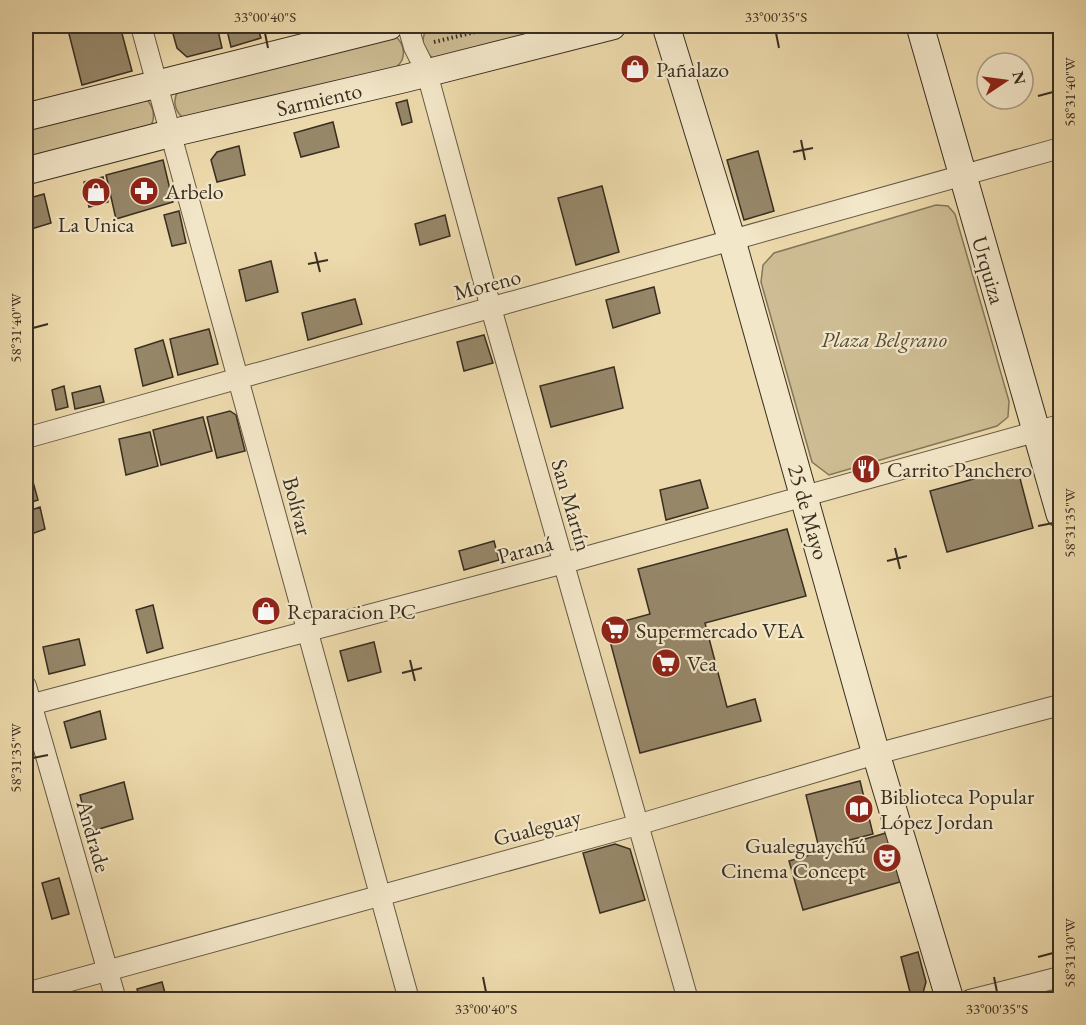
<svg xmlns="http://www.w3.org/2000/svg" width="1086" height="1025" viewBox="0 0 1086 1025" font-family="'EB Garamond',serif">
<style>
.green{fill:#cebd94;stroke:#83765a;stroke-width:1.5}
.building{fill:#968769;stroke:#382e21;stroke-width:1.5}
.lines{fill:none;stroke-linecap:round;stroke-linejoin:round}
.street-casing{stroke:#655944;stroke-width:22}
.secondary-casing{stroke:#382e21;stroke-width:29}
.path{stroke:#382e21;stroke-width:4;stroke-dasharray:1.5 3;stroke-linecap:butt}
.street{stroke:#f3e7c9;stroke-width:20}
.secondary{stroke:#f3e7c9;stroke-width:27}
.ticks{fill:none;stroke:#382e21;stroke-width:2}
.labels{text-anchor:middle;stroke-width:4.5;stroke-linejoin:round;paint-order:stroke}
.poi-label{font-size:22px;fill:#382e21;stroke:#f3e7c9;text-anchor:start}
.street-label{font-size:22px;fill:#382e21;stroke:#f3e7c9}
.park-label{font-size:22px;font-style:italic;fill:#564b38;stroke:#f3e7c9}
.neatline{fill:none;stroke:#382e21;stroke-width:2}
.ticks-label{font-size:15px;text-anchor:middle;fill:#382e21}
</style>
<rect width="100%" height="100%" fill="#eddaac"/>
<filter id="stains"><feTurbulence type="fractalNoise" baseFrequency=".00333" numOctaves="4"/><feColorMatrix values="0 0 0 0 .2 0 0 0 0 .09 0 0 0 0 .02 0 0 0 .5 -.17"/></filter>
<radialGradient id="worn" r=".72"><stop offset=".6" stop-color="#630" stop-opacity="0"/><stop offset="1" stop-color="#630" stop-opacity=".3"/></radialGradient>
<g class="green">
<path d="M434,26H570L433,58C422,51 420,40 427,29Z"/>
<path d="M395,36C405,44 407,59 396,67L190,119L181,116C174,109 173,99 178,91Z"/>
<path d="M145,97C153,106 157,116 150,127L26,160V126Z"/>
<path d="M936,205L948,206L955,214L1009,401L1008,417L997,426L829,475L812,462L761,282L763,265L774,253Z"/>
</g>
<g class="building">
<path d="M67,26H120L132,71L82,85Z"/>
<path d="M192,26H217L222,48L187,57L177,48L172,30Z"/>
<path d="M226,26H257L261,38L231,47Z"/>
<path d="M407,100L412,122L402,125L396,103Z"/>
<path d="M333,122L339,147L301,157L294,133Z"/>
<path d="M239,146L245,175L217,182L211,160L217,152Z"/>
<path d="M758,151L774,211L744,220L727,160Z"/>
<path d="M163,160L173,202L116,219L106,175Z"/>
<path d="M103,177L108,202L89,207L84,182Z"/>
<path d="M602,186L619,252L576,265L558,198Z"/>
<path d="M44,194L51,223L28,230L32,244L26,246V199Z"/>
<path d="M179,211L186,243L172,246L164,215Z"/>
<path d="M445,215L450,236L420,245L415,224Z"/>
<path d="M271,261L278,292L246,301L239,270Z"/>
<path d="M654,287L660,313L613,328L606,300Z"/>
<path d="M355,299L362,324L308,340L302,313Z"/>
<path d="M209,329L218,364L178,375L170,339Z"/>
<path d="M484,335L493,363L464,371L457,342Z"/>
<path d="M163,340L173,377L143,386L135,349Z"/>
<path d="M614,367L623,408L551,427L540,386Z"/>
<path d="M64,386L68,407L56,410L52,390Z"/>
<path d="M100,386L104,402L75,409L72,393Z"/>
<path d="M230,411L236,415L245,451L217,458L207,417Z"/>
<path d="M203,417L212,451L161,465L153,430Z"/>
<path d="M150,432L158,466L126,475L119,439Z"/>
<path d="M26,460H27L38,500L26,504Z"/>
<path d="M1017,467L1033,528L947,552L930,491Z"/>
<path d="M700,480L708,508L666,520L660,490Z"/>
<path d="M40,507L45,529L26,536V512Z"/>
<path d="M787,529L806,596L705,623L727,707L755,699L761,721L640,753L606,626L650,614L638,569Z"/>
<path d="M494,541L499,560L464,570L459,551Z"/>
<path d="M153,605L163,648L147,653L136,610Z"/>
<path d="M79,639L85,665L49,674L43,647Z"/>
<path d="M374,642L381,672L348,681L340,651Z"/>
<path d="M100,711L106,739L71,748L64,722Z"/>
<path d="M860,781L873,834L819,848L806,795Z"/>
<path d="M124,782L133,819L89,832L80,795Z"/>
<path d="M886,833L900,882L803,910L789,861Z"/>
<path d="M615,844L630,849L645,900L600,913L583,853Z"/>
<path d="M59,878L69,914L52,919L42,883Z"/>
<path d="M918,952L926,982L923,993L911,996L901,957Z"/>
<path d="M162,982L167,1000H140L137,989Z"/>
</g>
<g class="lines">
<g class="street-casing">
<g id="street">
<path d="M141,26L409,1000"/>
<path d="M408,26L414,47L427,73L491,308L688,1000"/>
<path d="M26,438L1060,148"/>
<path d="M26,686L116,1000"/>
<path d="M26,706L564,563L1060,425"/>
<path d="M26,993L637,825L876,754L1060,705"/>
<path d="M970,1000L1060,977"/>
</g>
</g>
<g class="secondary-casing">
<g id="secondary">
<path d="M666,26L732,241L876,754L950,1000"/>
<path d="M920,26L1060,514"/>
<path d="M26,117L389,26"/>
<path d="M26,171L172,133L407,78L612,26"/>
</g>
</g>
<g class="path">
<path d="M428,30L445,26"/>
<path d="M434,42L500,26"/>
</g>
<use href="#street" class="street"/>
<use href="#secondary" class="secondary"/>
</g>
<path class="ticks" d="M265,33L268,48M776,33L779,48M1038,96L1053,92M801,140L805,160M793,152L813,148M315,252L320,272M308,264L328,260M33,328L48,324M1038,526L1053,523M895,548L900,569M887,561L907,556M410,660L415,681M402,673L422,668M33,758L48,755M1038,957L1053,953M483,977L486,992M994,977L997,992"/>
<defs>
<g id="shop-disc" transform="scale(1.5)"><circle r="9.5" fill="#8f2418" stroke="#f3e7c9"/><path d="M-5-2.5h2.3a2.7 3.5 0 0 1 5.4 0H5L5.5 6h-11ZM-1.5-2.5h3a1.5 2.3 0 0 0-3 0Z" fill="#fff"/></g>
<g id="pharmacy-disc" transform="scale(1.5)"><circle r="9.5" fill="#8f2418" stroke="#f3e7c9"/><path d="M-2-6h4v4h4v4h-4v4h-4v-4h-4v-4h4Z" fill="#fff"/></g>
<g id="restaurant-disc" transform="scale(1.5)"><circle r="9.5" fill="#8f2418" stroke="#f3e7c9"/><path d="M-5-6h1v4h1v-4h1v4h1v-4h1v5L-1.5 .5V6h-2V.5L-5-1ZM5-6V6H3V1.5H1.5Q1.5-4 5-6Z" fill="#fff"/></g>
<g id="supermarket-disc" transform="scale(1.5)"><circle r="9.5" fill="#8f2418" stroke="#f3e7c9"/><path d="M-6-5.5h2.5l.6 2H6L4.5 2H-2.5L-4.4-4H-6ZM-1.5 3.2a1.3 1.3 0 1 0 .1 0ZM3 3.2a1.3 1.3 0 1 0 .1 0Z" fill="#fff"/></g>
<g id="library-disc" transform="scale(1.5)"><circle r="9.5" fill="#8f2418" stroke="#f3e7c9"/><path d="M-6-4Q-3-5.5-.7-3.5V5Q-3 3-6 4ZM6-4Q3-5.5 .7-3.5V5Q3 3 6 4Z" fill="#fff"/></g>
<g id="theatre-disc" transform="scale(1.5)"><circle r="9.5" fill="#8f2418" stroke="#f3e7c9"/><path d="M-5-5.5Q0-4 5-5.5V0Q5 5 0 6Q-5 5-5 0ZM-3.3-2.5H-1v1.5H-3.3ZM1-2.5H3.3v1.5H1ZM-2.8 1Q0 5.5 2.8 1Z" fill="#fff"/></g>
</defs>
<g fill-rule="evenodd">
<use href="#shop-disc" x="635" y="69"/>
<use href="#pharmacy-disc" x="144" y="191"/>
<use href="#shop-disc" x="96" y="192"/>
<use href="#restaurant-disc" x="866" y="469"/>
<use href="#shop-disc" x="266" y="611"/>
<use href="#supermarket-disc" x="615" y="630"/>
<use href="#supermarket-disc" x="666" y="663"/>
<use href="#library-disc" x="859" y="809"/>
<use href="#theatre-disc" x="887" y="858"/>
</g>
<g class="labels">
<g class="poi-label">
<text x="656" y="77">Pañalazo</text>
<text x="165" y="199">Arbelo</text>
<text x="96" y="232" text-anchor="middle">La Unica</text>
<text x="887" y="477">Carrito Panchero</text>
<text x="287" y="619">Reparacion PC</text>
<text x="636" y="638">Supermercado VEA</text>
<text x="687" y="671">Vea</text>
<text x="880" y="804">Biblioteca Popular<tspan x="880" dy="25">López Jordan</tspan></text>
<text x="866" y="853" text-anchor="end">Gualeguaychú<tspan x="866" dy="25">Cinema Concept</tspan></text>
</g>
<g class="street-label">
<text transform="translate(319 99) rotate(-13)" y="8">Sarmiento</text>
<text transform="translate(989 270) rotate(74)" y="8">Urquiza</text>
<text transform="translate(487 284) rotate(-15)" y="8">Moreno</text>
<text transform="translate(572 505) rotate(74)" y="8">San Martín</text>
<text transform="translate(298 506) rotate(75)" y="8">Bolívar</text>
<text transform="translate(809 512) rotate(74)" y="8">25 de Mayo</text>
<text transform="translate(525 549) rotate(-15)" y="8">Paraná</text>
<text transform="translate(537 827) rotate(-15)" y="8">Gualeguay</text>
<text transform="translate(94 836) rotate(74)" y="8">Andrade</text>
</g>
<g class="park-label">
<text x="884" y="347">Plaza Belgrano</text>
</g>
</g>
<rect width="1086" height="1025" fill="none" stroke="#eddaac" stroke-width="66"/>
<g transform="translate(1005 81) rotate(77)"><circle r="28" fill="#f3e7c9" stroke="#a89d86" stroke-width="1.5"/>
<path d="M0-4.5L10 22L0 15L-10 22Z" fill="#8f2418"/>
<text y="-9" font-size="16" font-weight="bold" text-anchor="middle" fill="#382e21">N</text>
</g>
<rect x="33" y="33" width="1020" height="959" class="neatline"/>
<g class="ticks-label">
<text x="265" y="22">33°00'40"S</text>
<text x="776" y="22">33°00'35"S</text>
<text transform="translate(1070 92) rotate(-90)" y="5">58°31'40"W</text>
<text transform="translate(16 328) rotate(-90)" y="5">58°31'40"W</text>
<text transform="translate(1070 523) rotate(-90)" y="5">58°31'35"W</text>
<text transform="translate(16 758) rotate(-90)" y="5">58°31'35"W</text>
<text transform="translate(1070 953) rotate(-90)" y="5">58°31'30"W</text>
<text x="486" y="1014">33°00'40"S</text>
<text x="997" y="1014">33°00'35"S</text>
</g>
<rect width="100%" height="100%" filter="url(#stains)"/>
<rect width="100%" height="100%" fill="url(#worn)"/>
</svg>
